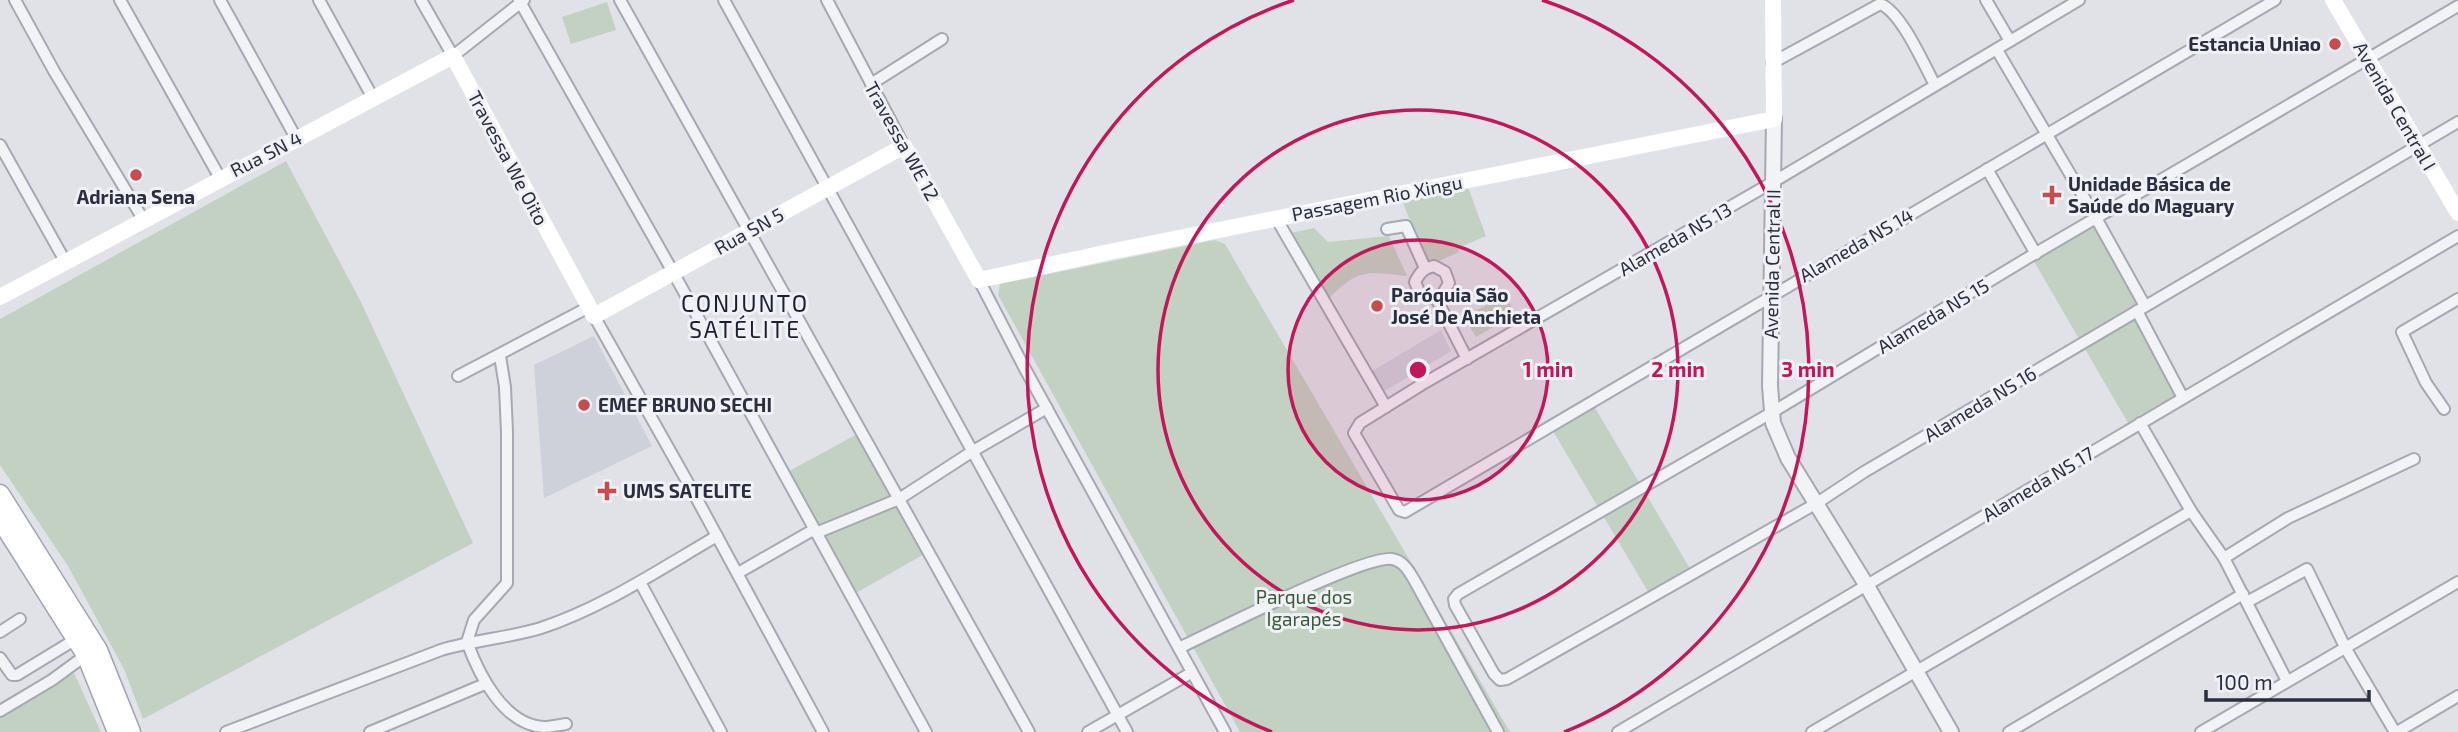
<svg xmlns="http://www.w3.org/2000/svg" width="2458" height="732" viewBox="0 0 2458 732" font-family="'Exo 2',sans-serif">
<style>
.built{fill:#ced1da}
.green{fill:#c3d1c2}
.lines{fill:none;stroke-linecap:round;stroke-linejoin:round}
.minor-casing{stroke:#a6a8b2;stroke-width:14}
.tertiary-casing{stroke:#a6a8b2;stroke-width:18}
.primary-casing{stroke:#a0a5b3;stroke-width:21}
.minor{stroke:#f2f3f7;stroke-width:10}
.tertiary{stroke:#f2f3f7;stroke-width:14}
.secondary{stroke:#fff;stroke-width:16}
.primary{stroke:#fff;stroke-width:18}
.ring{fill:none;stroke:#c2185b;stroke-width:3.5}
.poi-dot{fill:#c64c4d;stroke:#eff1f6;stroke-width:2.5}
.labels{text-anchor:middle;stroke-width:6;stroke-linejoin:round;paint-order:stroke}
.poi-label{font-size:19px;font-weight:bold;fill:#2a2e3e;stroke:#eff1f6;text-anchor:start}
.street-label{font-size:19px;fill:#2a2e3e;stroke:#eff1f6}
.park-label{font-size:19px;fill:#395938;stroke:#eff1f6}
.quarter-label{font-size:23px;letter-spacing:2px;fill:#1c1f2f;stroke:#eff1f6}
.centre{fill:#c2185b;stroke:#eff1f6;stroke-width:3.5}
.ring-label{font-size:21px;text-anchor:middle;font-weight:bold;fill:#c2185b;stroke:#eff1f6;stroke-width:6;stroke-linejoin:round;paint-order:stroke}
</style>
<rect width="100%" height="100%" fill="#e0e2e8"/>
<g class="built">
<path d="M1441,330L1451,351L1381,393L1369,373Z"/>
<path d="M594,336L652,446L544,498L534,365Z"/>
</g>
<g class="green">
<path d="M607,2L616,30L571,44L562,17Z"/>
<path d="M286,161L360,300L473,543L143,719L124,669L68,566L0,465V319Z"/>
<path d="M1468,187L1486,236L1458,248L1459,252L1437,262H1426L1402,200Z"/>
<path d="M2095,219L2144,305L2133,312L2181,398L2131,428L2032,258Z"/>
<path d="M1314,228L1328,242L1389,236L1407,276C1363,272 1360,268 1326,301L1291,233Z"/>
<path d="M1215,240L1225,244L1510,732H1240L998,295L1000,284Z"/>
<path d="M1506,295L1515,314L1476,337L1464,317Z"/>
<path d="M1591,401L1692,572L1650,595L1550,426Z"/>
<path d="M859,433L926,553L849,597L782,475Z"/>
<path d="M74,673L101,732H0V717Z"/>
</g>
<g class="lines">
<g class="minor-casing">
<g id="minor">
<path d="M15,0L54,71L143,219"/>
<path d="M120,0L220,178"/>
<path d="M220,0L296,138"/>
<path d="M319,0L373,98"/>
<path d="M421,0L453,56L524,0"/>
<path d="M519,0L673,272L926,732"/>
<path d="M620,0L1029,732"/>
<path d="M724,0L1127,732"/>
<path d="M827,0L904,146"/>
<path d="M1986,0L2010,41"/>
<path d="M2079,0L1773,182L1421,385L1360,423L1354,433L1399,510L1405,512L2275,0"/>
<path d="M2458,6L2031,256L1771,413L1458,594L1454,599L1455,605L1494,674L1500,680L1507,679L1817,503L1864,472L2458,122"/>
<path d="M1997,50L2096,218L2145,306"/>
<path d="M1772,63L1880,4C1901,11 1924,65 1935,85"/>
<path d="M871,84L942,39"/>
<path d="M0,145L65,261"/>
<path d="M1987,169L2036,254"/>
<path d="M1276,218L1386,407"/>
<path d="M1387,229L1406,226L1425,268"/>
<path d="M979,280L1024,367L1225,732"/>
<path d="M1436,298H1429L1420,294L1415,282C1420,272 1423,269 1434,266L1445,272L1449,283L1442,295L1436,298L1467,359"/>
<path d="M2137,311L2183,398"/>
<path d="M594,316L692,490L823,732"/>
<path d="M458,376L589,307"/>
<path d="M2444,409L2426,383L2402,332L2458,299"/>
<path d="M2140,423L2191,511L2224,558L2287,681"/>
<path d="M816,533L899,499L973,451L1047,408"/>
<path d="M2224,558L2288,518L2414,459"/>
<path d="M738,573L813,530"/>
<path d="M640,582L721,732"/>
<path d="M2247,602L2307,569L2346,649L2395,732"/>
<path d="M0,632L20,619"/>
<path d="M467,642L474,620L507,583V432L505,387L500,356"/>
<path d="M467,642C479,675 504,725 544,727C551,727 559,725 566,724"/>
<path d="M1179,648C1213,632 1364,555 1392,559C1405,561 1411,575 1417,585L1498,732"/>
<path d="M0,658L12,675H17L76,639"/>
<path d="M0,711L52,680L86,655"/>
<path d="M226,732L441,650C474,640 508,638 541,628C604,607 660,569 717,536"/>
<path d="M370,732L485,684"/>
<path d="M1088,732L1191,673"/>
<path d="M1618,732L2458,236"/>
<path d="M1812,732L2191,511"/>
<path d="M2009,732L2243,594"/>
<path d="M2201,732L2458,582"/>
<path d="M2397,732L2458,696"/>
</g>
</g>
<g class="tertiary-casing">
<path id="tertiary" d="M1774,119L1770,386L1773,423L1788,458L1867,586L1951,732"/>
</g>
<g class="primary-casing">
<g id="primary">
<path d="M0,494L98,650L131,732"/>
<path d="M0,519L86,655L117,732"/>
</g>
</g>
<use href="#minor" class="minor"/>
<use href="#tertiary" class="tertiary"/>
<g class="secondary">
<path d="M2333,0L2458,213"/>
<path d="M0,297L453,56L594,316L904,146L979,280L1114,251L1774,119L1773,0"/>
</g>
<use href="#primary" class="primary"/>
</g>
<circle cx="1418" cy="370" r="130" fill="#c2185b" fill-opacity=".12"/>
<g class="ring">
<circle cx="1418" cy="370" r="130"/>
<circle cx="1418" cy="370" r="260"/>
<path d="M1272 732A390 390 0 0 1 1294 0M1542 0A390 390 0 0 1 1564 732"/>
</g>
<g class="poi-dot">
<circle cx="2335" cy="44" r="7"/>
<circle cx="136" cy="175" r="7"/>
<path d="M2048.5 184.5h7v7h7v7h-7v7h-7v-7h-7v-7h7z"/>
<circle cx="1377" cy="306" r="7"/>
<circle cx="584" cy="405" r="7"/>
<path d="M603.5 480.5h7v7h7v7h-7v7h-7v-7h-7v-7h7z"/>
</g>
<g class="labels">
<g class="poi-label">
<text x="2321" y="51" text-anchor="end">Estancia Uniao</text>
<text x="2068" y="191">Unidade Básica de<tspan x="2068" dy="22">Saúde do Maguary</tspan></text>
<text x="136" y="204" text-anchor="middle">Adriana Sena</text>
<text x="1391" y="302">Paróquia São<tspan x="1391" dy="22">José De Anchieta</tspan></text>
<text x="598" y="412">EMEF BRUNO SECHI</text>
<text x="623" y="498">UMS SATELITE</text>
</g>
<g class="street-label">
<text transform="translate(2395 106) rotate(60)" y="7">Avenida Central I</text>
<text transform="translate(902 141) rotate(61)" y="7">Travessa WE 12</text>
<text transform="translate(266 154) rotate(-27)" y="7">Rua SN 4</text>
<text transform="translate(508 158) rotate(62)" y="7">Travessa We Oito</text>
<text transform="translate(1377 198) rotate(-11)" y="7">Passagem Rio Xingu</text>
<text transform="translate(749 231) rotate(-29)" y="7">Rua SN 5</text>
<text transform="translate(1675 239) rotate(-30)" y="7">Alameda NS 13</text>
<text transform="translate(1856 245) rotate(-30)" y="7">Alameda NS 14</text>
<text transform="translate(1772 264) rotate(-89)" y="7">Avenida Central II</text>
<text transform="translate(1933 316) rotate(-31)" y="7">Alameda NS 15</text>
<text transform="translate(1980 404) rotate(-31)" y="7">Alameda NS 16</text>
<text transform="translate(2038 484) rotate(-31)" y="7">Alameda NS 17</text>
</g>
<g class="park-label">
<text x="1304" y="604">Parque dos<tspan x="1304" dy="22">Igarapés</tspan></text>
</g>
<g class="quarter-label">
<text x="745" y="312">CONJUNTO<tspan x="745" dy="26">SATÉLITE</tspan></text>
</g>
</g>
<circle cx="1418" cy="370" r="10" class="centre"/>
<g class="ring-label">
<text x="1548" y="377">1 min</text>
<text x="1678" y="377">2 min</text>
<text x="1808" y="377">3 min</text>
</g>
<path d="M2206 690v10h163v-10" fill="none" stroke="#2a2e3e" stroke-width="3.5"/>
<text x="2216" y="690" font-size="21" fill="#2a2e3e" stroke="#eff1f6" stroke-width="5" paint-order="stroke">100 m</text>
</svg>
